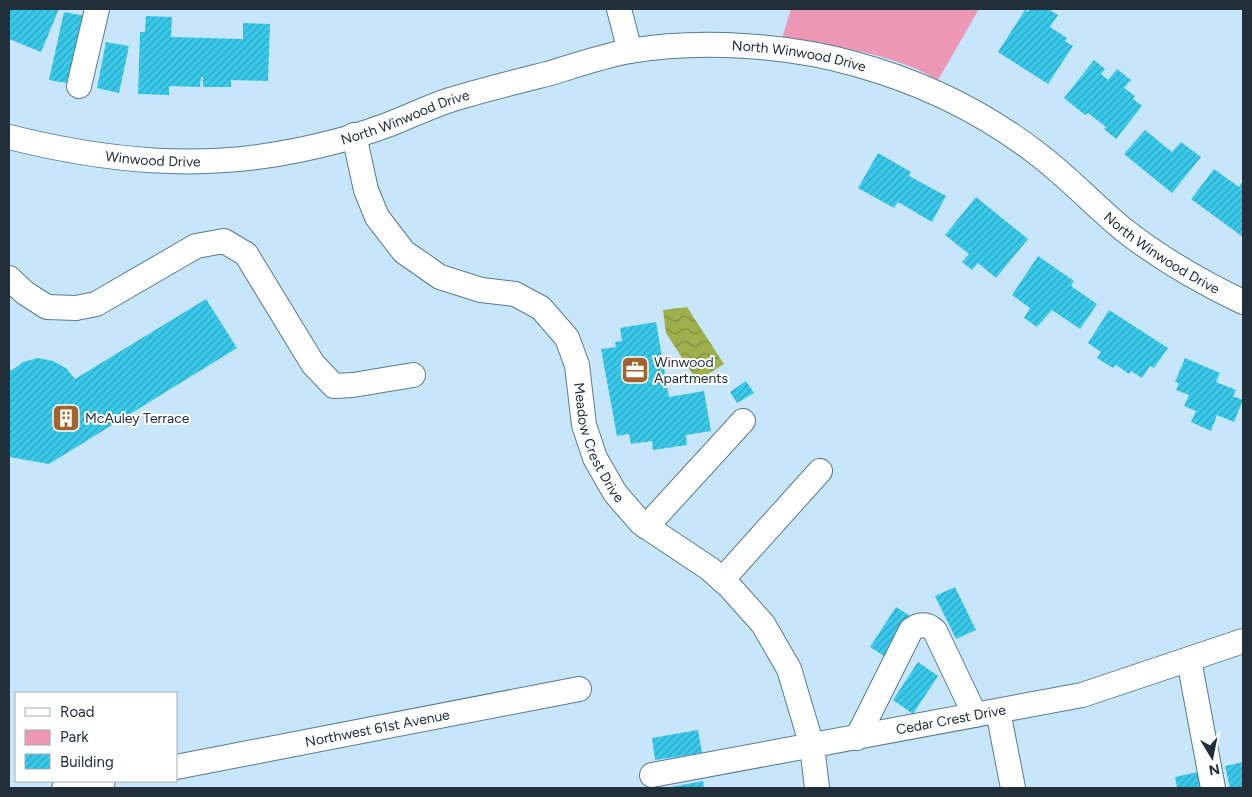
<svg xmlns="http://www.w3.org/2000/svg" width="1252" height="797" viewBox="0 0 1252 797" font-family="Figtree,sans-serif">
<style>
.green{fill:#ec98b5}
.water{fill:url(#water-waves)}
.building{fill:url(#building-hatch)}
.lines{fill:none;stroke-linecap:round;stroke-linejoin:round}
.minor-casing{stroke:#577b93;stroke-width:26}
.minor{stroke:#fff;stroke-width:24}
.labels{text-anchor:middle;stroke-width:4;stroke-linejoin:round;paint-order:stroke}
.street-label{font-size:14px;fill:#202f39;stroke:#fff}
.poi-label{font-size:14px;fill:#202f39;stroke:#fff;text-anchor:start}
</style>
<defs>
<pattern id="water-waves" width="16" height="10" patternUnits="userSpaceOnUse" patternTransform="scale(1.25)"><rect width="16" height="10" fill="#9faf4c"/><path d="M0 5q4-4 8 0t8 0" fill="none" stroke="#818f40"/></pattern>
<pattern id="building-hatch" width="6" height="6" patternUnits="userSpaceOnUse" patternTransform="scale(1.25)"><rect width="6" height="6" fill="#39caeb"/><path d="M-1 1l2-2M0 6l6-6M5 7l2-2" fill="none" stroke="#30a4bf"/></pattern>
</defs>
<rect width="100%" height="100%" fill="#c7e6fb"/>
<path class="green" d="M791,9H979L938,80C892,53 834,46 782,38Z"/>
<path class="water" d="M687,307L724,364L697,381L666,333L663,310Z"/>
<g class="building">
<path d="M9,9H59L41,52L9,39Z"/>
<path d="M1030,9H1048L1058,15L1050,27L1067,38L1065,41L1073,46L1048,84L998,52L1025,10L1028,12Z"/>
<path d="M64,12L85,16L72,84L49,80Z"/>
<path d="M146,16L172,17L171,37L243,39V23L270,24L268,81L231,80V87H203V77H201L200,87L169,86V95L138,94L140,32H145Z"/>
<path d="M106,42L129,46L119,93L97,88Z"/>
<path d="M1094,60L1105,69L1101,74L1108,80L1117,69L1131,80L1124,88L1135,96L1133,99L1142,106L1116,139L1104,129L1106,127L1088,113L1085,115L1064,98Z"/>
<path d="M1145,130L1172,152L1181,142L1201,157L1172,193L1124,154Z"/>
<path d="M878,153L911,172L909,176L946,196L932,222L898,202L894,208L858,188Z"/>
<path d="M1214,169L1239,187L1243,181V237L1191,199Z"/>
<path d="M976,197L1028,239L996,278L978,263L972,270L962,262L969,254L945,235Z"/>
<path d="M1038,256L1074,281L1071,286L1097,304L1080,329L1052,310L1037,327L1024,318L1030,308L1012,295Z"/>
<path d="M206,299L237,348L49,464L9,457V367L11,371L23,362L38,358L53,361L66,368L75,379Z"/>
<path d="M1109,310L1168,348L1154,368L1150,366L1142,378L1131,371L1129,374L1116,365L1113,368L1097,358L1101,352L1088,343Z"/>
<path d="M656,322L669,397L704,391L711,431L686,435L687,445L653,450L652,441L631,444L629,434L617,436L601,349L616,347L615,342L622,341L620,328Z"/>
<path d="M1185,358L1220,373L1216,382L1236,390L1233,396L1243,400L1234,422L1217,415L1211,431L1191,422L1196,411L1184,406L1189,395L1176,390L1179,383L1175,382Z"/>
<path d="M746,381L754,393L737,403L730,392Z"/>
<path d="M955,587L976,630L956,639L935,596Z"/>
<path d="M896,607L915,619L889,659L870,647Z"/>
<path d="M918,662L938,676L913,714L893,700Z"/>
<path d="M698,730L702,753L655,760L652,738Z"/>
<path d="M1243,762V788H1230L1225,766Z"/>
<path d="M1198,772L1201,788H1177L1175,777Z"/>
<path d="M703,781L704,788H671V787Z"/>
</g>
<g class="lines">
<g class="minor-casing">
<g id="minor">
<path d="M619,9L630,51"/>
<path d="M79,86L97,9"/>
<path id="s1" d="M354,135L366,190L377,217L404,252L440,277L481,290L515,294L541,308L567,338L577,365L584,425L595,458L615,493L641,523L710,569L729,586L763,624L789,669L812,746L817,788"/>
<path id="s2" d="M9,137C105,161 200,171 299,150C324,145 351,138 376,129C401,121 425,108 450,100C482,90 515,82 547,74C574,66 602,56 630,51C699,39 788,45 855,64C921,82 985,113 1039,155C1069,178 1095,206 1124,230C1161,259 1201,282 1243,302"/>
<path d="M9,278L25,293L47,307L76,308L96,304L196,246L224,241L246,254L313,364L334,386L353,385L413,375"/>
<path d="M646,527L743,421"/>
<path d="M722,580L820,471"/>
<path d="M1189,660L1213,788"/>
<path d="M998,711L1013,788"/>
<path d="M857,738L911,630C919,624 927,623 935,631L975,715"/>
<path id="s3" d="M176,767L579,689"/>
<path id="s4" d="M652,775L1082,695L1243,641"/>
<path d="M64,788L103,781"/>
</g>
</g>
<use href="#minor" class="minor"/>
</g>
<defs>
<g id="office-square" transform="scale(1.4375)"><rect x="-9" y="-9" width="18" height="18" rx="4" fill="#a4632e" stroke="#fff"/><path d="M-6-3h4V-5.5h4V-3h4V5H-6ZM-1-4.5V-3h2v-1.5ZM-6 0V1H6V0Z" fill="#fff"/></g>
<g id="building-square" transform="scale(1.4375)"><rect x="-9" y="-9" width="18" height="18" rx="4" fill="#a4632e" stroke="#fff"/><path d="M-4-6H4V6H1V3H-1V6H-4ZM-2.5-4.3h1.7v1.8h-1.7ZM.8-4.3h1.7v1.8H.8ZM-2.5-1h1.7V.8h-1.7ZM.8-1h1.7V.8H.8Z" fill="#fff"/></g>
</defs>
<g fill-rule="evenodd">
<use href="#office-square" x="635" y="370"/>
<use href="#building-square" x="66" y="418"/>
</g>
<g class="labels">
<g class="street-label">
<text dy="5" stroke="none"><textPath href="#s2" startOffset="809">North Winwood Drive</textPath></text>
<text dy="5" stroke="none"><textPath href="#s2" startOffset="404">North Winwood Drive</textPath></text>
<text dy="5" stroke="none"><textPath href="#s2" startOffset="146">Winwood Drive</textPath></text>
<text dy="5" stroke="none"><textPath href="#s2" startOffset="1230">North Winwood Drive</textPath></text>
<text dy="5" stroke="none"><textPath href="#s1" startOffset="430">Meadow Crest Drive</textPath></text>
<text dy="5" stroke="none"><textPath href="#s4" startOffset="304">Cedar Crest Drive</textPath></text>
<text dy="5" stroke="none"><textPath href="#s3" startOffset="205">Northwest 61st Avenue</textPath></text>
</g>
<g class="poi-label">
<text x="654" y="367">Winwood<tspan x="654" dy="16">Apartments</tspan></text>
<text x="85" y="423">McAuley Terrace</text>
</g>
</g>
<rect width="1252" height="797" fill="none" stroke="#202f39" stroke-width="20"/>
<rect x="15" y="692" width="162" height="90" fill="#ffffff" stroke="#a6acb0"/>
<rect x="25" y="708" width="25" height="8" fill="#ffffff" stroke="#a6acb0"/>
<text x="60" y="717" font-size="15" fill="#202f39">Road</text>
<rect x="25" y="730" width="25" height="15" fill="#ec98b5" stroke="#a6acb0"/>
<text x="60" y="742" font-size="15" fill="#202f39">Park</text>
<rect x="25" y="754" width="25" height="15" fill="url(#building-hatch)" stroke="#a6acb0"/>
<text x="60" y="767" font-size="15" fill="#202f39">Building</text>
<g transform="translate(1212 757) rotate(170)" stroke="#ffffff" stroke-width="4" paint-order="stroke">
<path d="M0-4L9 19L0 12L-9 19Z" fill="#202f39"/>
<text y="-8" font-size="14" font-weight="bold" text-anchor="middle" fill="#202f39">N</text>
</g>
</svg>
